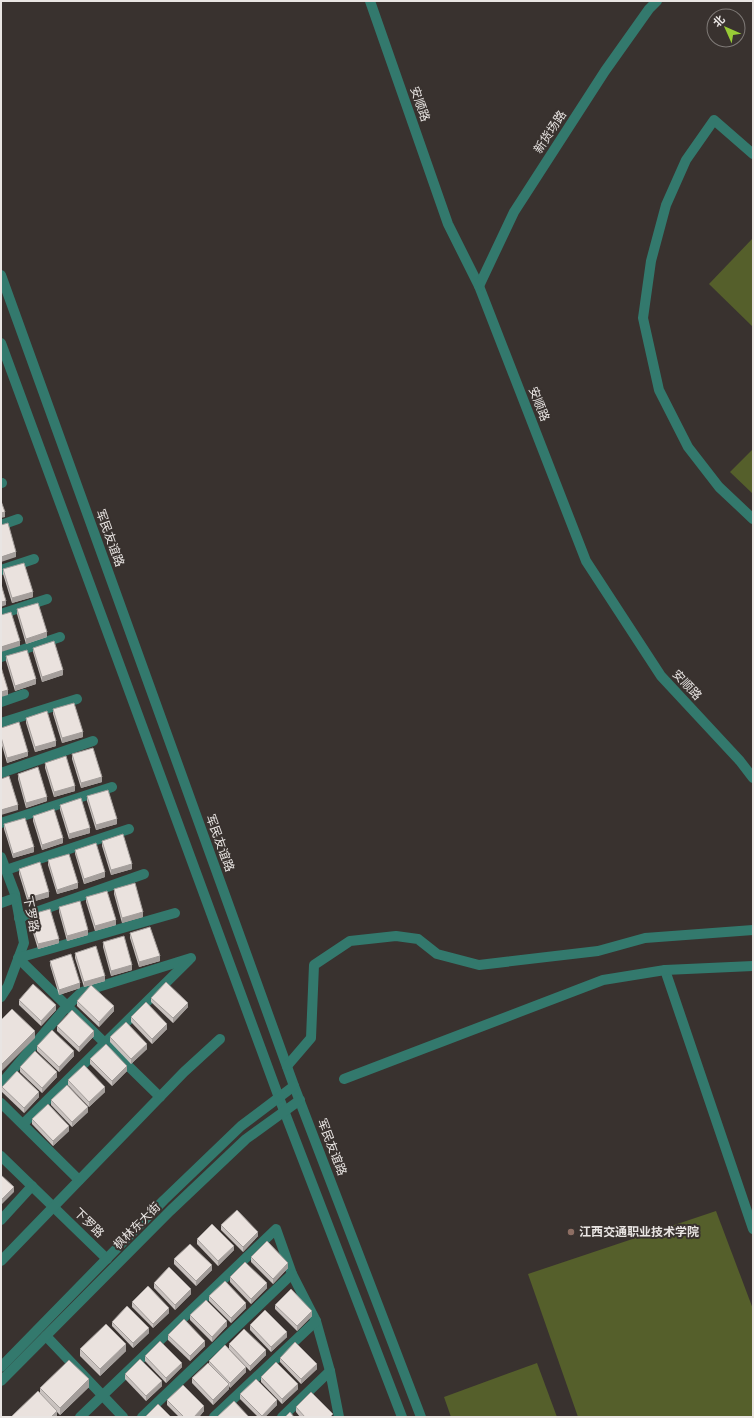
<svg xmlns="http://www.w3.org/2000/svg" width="754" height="1418" viewBox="0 0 754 1418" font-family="'Varela Round','Noto Sans SC',sans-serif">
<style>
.green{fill:#555f2b}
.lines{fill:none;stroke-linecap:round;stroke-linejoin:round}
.minor{stroke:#33796d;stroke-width:10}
.wall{fill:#c9c2bf}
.shaded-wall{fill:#a49e9b}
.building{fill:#eae2de;stroke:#a49e9b}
.education-dot{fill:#8d6e63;stroke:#39322f;stroke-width:1.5}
.labels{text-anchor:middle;stroke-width:4;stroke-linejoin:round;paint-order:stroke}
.street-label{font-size:12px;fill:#e9e5e3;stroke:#39322f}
.poi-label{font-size:12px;font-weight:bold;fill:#e9e5e3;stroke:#39322f;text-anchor:start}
</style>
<rect width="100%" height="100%" fill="#39322f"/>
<g class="green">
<path d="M753,238V327L709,284Z"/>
<path d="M753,449V494L730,472Z"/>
<path d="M716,1211L753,1309V1417H578L528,1274Z"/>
<path d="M537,1363L557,1417H451L444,1397Z"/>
</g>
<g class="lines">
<g class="minor">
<path d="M370,1L448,224L479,286L586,561L661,676L740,761L753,778"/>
<path d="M753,154L714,120L686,160L666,205L651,261L643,318L659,390L688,447L719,487L753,519"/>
<path d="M1,275L294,1086L421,1417"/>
<path d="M479,286L514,212L605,71L649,9L657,1"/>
<path d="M1,343L278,1095L402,1417"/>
<path d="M1,483H2"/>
<path d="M1,525L18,519"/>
<path d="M1,570L34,559"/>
<path d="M1,614L47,599"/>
<path d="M1,657L60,637"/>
<path d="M1,702L24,694"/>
<path d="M1,723L77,699"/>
<path d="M1,773L93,741"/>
<path d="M1,823L112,787"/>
<path d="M1,857L15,894L24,943L8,986L1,997"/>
<path d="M6,870L129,829"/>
<path d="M1,903L15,898"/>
<path d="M19,918L144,874"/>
<path d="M665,970L753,1229"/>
<path d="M287,1066L311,1038L314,965L350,941L396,936L418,939L437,954L479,965L598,951L645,938L753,930"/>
<path d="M344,1079L603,980L665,970L753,966"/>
<path d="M1,1084L67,1006L82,992L191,958"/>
<path d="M160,1097L18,958L175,913"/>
<path d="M1,1103L79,1180"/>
<path d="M23,1124L189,960"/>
<path d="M1,1156L107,1259"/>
<path d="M1,1220L32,1186"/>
<path d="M1,1261L184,1072L220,1039"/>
<path d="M46,1336L123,1417"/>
<path d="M1,1367L164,1200L241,1126L294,1086"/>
<path d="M1,1381L170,1211L246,1139L300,1100"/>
<path d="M80,1417L276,1229L292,1274L316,1321L330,1371L339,1417"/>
<path d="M142,1417L292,1274"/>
<path d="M214,1417L316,1321"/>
<path d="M282,1417L330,1371"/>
</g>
</g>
<g class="wall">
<path d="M3,569L33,597L12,603L3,574Z"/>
<path d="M17,609L47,637L26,644L17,614Z"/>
<path d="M33,648L63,675L42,682L33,652Z"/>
<path d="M6,656L36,684L15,691L6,661Z"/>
<path d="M53,709L83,737L62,743L53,714Z"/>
<path d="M26,718L56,746L35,752L26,723Z"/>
<path d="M1,728L28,756L7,763L1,742Z"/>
<path d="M72,754L102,782L81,788L72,759Z"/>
<path d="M45,763L75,791L54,797L45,768Z"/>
<path d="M18,774L47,801L26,808L18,779Z"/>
<path d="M87,796L117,824L96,830L87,801Z"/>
<path d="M60,805L90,833L69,839L60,810Z"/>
<path d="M33,816L63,843L42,850L33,821Z"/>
<path d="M4,824L34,852L13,858L4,829Z"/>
<path d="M102,841L132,869L111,875L102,846Z"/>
<path d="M75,850L105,877L84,884L75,854Z"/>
<path d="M48,860L78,888L57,894L48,865Z"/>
<path d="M19,869L49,897L28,903L19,874Z"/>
<path d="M114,889L143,917L122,923L114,894Z"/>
<path d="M86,897L116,925L95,931L86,902Z"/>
<path d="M59,907L88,935L67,941L59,912Z"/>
<path d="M29,915L59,943L38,949L29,920Z"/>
<path d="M130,933L160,961L139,967L130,938Z"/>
<path d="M103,942L132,970L111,976L103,947Z"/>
<path d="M75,953L105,981L84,987L75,958Z"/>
<path d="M50,961L80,988L59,995L50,965Z"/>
<path d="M151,998L188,1007L173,1023L151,1002Z"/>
<path d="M19,1000L56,1010L41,1026L19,1005Z"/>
<path d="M77,1001L114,1011L99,1027L77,1006Z"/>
<path d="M131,1017L167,1029L152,1044L131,1022Z"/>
<path d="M57,1026L94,1036L79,1052L57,1031Z"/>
<path d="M110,1037L147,1049L131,1064L110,1042Z"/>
<path d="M37,1046L74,1056L59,1072L37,1051Z"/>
<path d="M90,1059L127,1071L112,1086L90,1064Z"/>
<path d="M20,1067L57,1077L42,1093L20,1072Z"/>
<path d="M68,1080L105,1092L89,1107L68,1085Z"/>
<path d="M2,1087L39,1097L24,1113L2,1092Z"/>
<path d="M51,1100L88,1112L72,1127L51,1105Z"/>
<path d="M32,1119L69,1131L53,1146L32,1124Z"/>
<path d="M221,1225L258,1236L243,1252L221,1230Z"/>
<path d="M197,1239L234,1250L218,1266L197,1244Z"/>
<path d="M251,1257L288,1268L273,1284L251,1262Z"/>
<path d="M174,1259L212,1270L196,1286L174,1264Z"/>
<path d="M230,1277L267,1288L251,1304L230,1282Z"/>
<path d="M154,1283L191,1294L175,1310L154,1288Z"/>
<path d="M209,1296L246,1308L231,1323L209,1301Z"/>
<path d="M132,1302L169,1313L153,1328L132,1307Z"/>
<path d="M275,1305L312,1316L297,1331L275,1309Z"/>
<path d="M190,1315L227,1326L212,1342L190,1320Z"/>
<path d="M112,1322L149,1333L133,1348L112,1326Z"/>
<path d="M250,1325L287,1337L271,1352L250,1330Z"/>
<path d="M168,1335L205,1346L190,1361L168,1340Z"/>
<path d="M229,1344L266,1355L250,1371L229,1349Z"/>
<path d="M80,1349L126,1351L100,1376L80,1356Z"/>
<path d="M145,1356L182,1367L166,1383L145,1361Z"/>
<path d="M280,1358L317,1369L301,1384L280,1362Z"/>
<path d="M209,1361L246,1372L230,1388L229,1386V1389L213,1405L192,1383V1378L209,1364Z"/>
<path d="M125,1374L162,1386L146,1401L125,1379Z"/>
<path d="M261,1377L298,1389L282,1404L261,1382Z"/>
<path d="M89,1387L60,1415L57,1412V1417H12V1416L40,1394V1388Z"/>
<path d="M240,1394L277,1405L265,1417H258L240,1399Z"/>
<path d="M167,1400L204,1411L199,1417H179L167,1405Z"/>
<path d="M296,1407L333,1417H300L296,1412Z"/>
</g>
<g class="shaded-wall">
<path d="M5,512V517L1,518V513Z"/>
<path d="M16,552V557L1,562V557Z"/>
<path d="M33,592V597L12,603V598Z"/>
<path d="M6,601V605L1,607V602Z"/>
<path d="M47,632V637L26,644V639Z"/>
<path d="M20,641V646L1,652V647Z"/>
<path d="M63,670V675L42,682V677Z"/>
<path d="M36,679V684L15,691V686Z"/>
<path d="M8,690V695L1,697V692Z"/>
<path d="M83,732V737L62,743V738Z"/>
<path d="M56,741V746L35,752V747Z"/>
<path d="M28,752V756L7,763V758Z"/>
<path d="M102,777V782L81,788V783Z"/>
<path d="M75,786V791L54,797V792Z"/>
<path d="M47,797V801L26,808V803Z"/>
<path d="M18,805V810L1,815V810Z"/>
<path d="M117,819V824L96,830V825Z"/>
<path d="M90,828V833L69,839V834Z"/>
<path d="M63,838V843L42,850V845Z"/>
<path d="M34,847V852L13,858V854Z"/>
<path d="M132,864V869L111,875V870Z"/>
<path d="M105,872V877L84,884V879Z"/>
<path d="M78,883V888L57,894V890Z"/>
<path d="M49,892V897L28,903V898Z"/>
<path d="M143,912V917L122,923V918Z"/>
<path d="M116,920V925L95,931V926Z"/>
<path d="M88,930V935L67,941V936Z"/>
<path d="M59,939V943L38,949V944Z"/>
<path d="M160,956V961L139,967V962Z"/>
<path d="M132,965V970L111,976V971Z"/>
<path d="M105,976V981L84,987V982Z"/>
<path d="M80,983V988L59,995V990Z"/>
<path d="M188,1003V1007L173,1023V1018Z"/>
<path d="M56,1005V1010L41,1026V1021Z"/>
<path d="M114,1006V1011L99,1027V1022Z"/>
<path d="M167,1024V1029L152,1044V1039Z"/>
<path d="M35,1031V1038L1,1072V1065Z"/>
<path d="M94,1031V1036L79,1052V1047Z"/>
<path d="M147,1044V1049L131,1064V1059Z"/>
<path d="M74,1051V1056L59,1072V1067Z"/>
<path d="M127,1066V1071L112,1086V1081Z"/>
<path d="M57,1072V1077L42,1093V1088Z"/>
<path d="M105,1087V1092L89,1107V1102Z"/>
<path d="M39,1092V1097L24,1113V1108Z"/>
<path d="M88,1107V1112L72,1127V1122Z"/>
<path d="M69,1126V1131L53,1146V1141Z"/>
<path d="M14,1187V1192L1,1205V1200Z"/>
<path d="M258,1232V1236L243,1252V1247Z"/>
<path d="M234,1246V1250L218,1266V1261Z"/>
<path d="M288,1263V1268L273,1284V1279Z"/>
<path d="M212,1265V1270L196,1286V1281Z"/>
<path d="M267,1283V1288L251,1304V1299Z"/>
<path d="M191,1289V1294L175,1310V1305Z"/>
<path d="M246,1303V1308L231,1323V1318Z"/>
<path d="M169,1308V1313L153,1328V1324Z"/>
<path d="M312,1311V1316L297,1331V1326Z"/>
<path d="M227,1321V1326L212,1342V1337Z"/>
<path d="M149,1328V1333L133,1348V1343Z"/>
<path d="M287,1332V1337L271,1352V1347Z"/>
<path d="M205,1341V1346L190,1361V1356Z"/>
<path d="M126,1344V1351L100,1376V1369Z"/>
<path d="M266,1350V1355L250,1371V1366Z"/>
<path d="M182,1363V1367L166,1383V1378Z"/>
<path d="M317,1364V1369L301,1384V1379Z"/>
<path d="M246,1367V1372L230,1388V1383Z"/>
<path d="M89,1379V1387L60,1415V1408Z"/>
<path d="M162,1381V1386L146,1401V1396Z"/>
<path d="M229,1384V1389L213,1405V1400Z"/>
<path d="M298,1384V1389L282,1404V1399Z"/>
<path d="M277,1400V1405L265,1417H262V1416Z"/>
<path d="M204,1406V1411L199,1417H194Z"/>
<path d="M57,1411V1417H51Z"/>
</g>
<g class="building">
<path d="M1,501L5,512L1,513Z"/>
<path d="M8,523L16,552L1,557V525Z"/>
<path d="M24,563L33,592L12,598L3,569Z"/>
<path d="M1,584L6,601L1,602Z"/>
<path d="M38,603L47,632L26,639L17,609Z"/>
<path d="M11,612L20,641L1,647V615Z"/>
<path d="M54,641L63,670L42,677L33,648Z"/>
<path d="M27,650L36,679L15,686L6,656Z"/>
<path d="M1,667L8,690L1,692Z"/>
<path d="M74,703L83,732L62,738L53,709Z"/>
<path d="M47,711L56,741L35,747L26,718Z"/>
<path d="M19,722L28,752L7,758L1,737V728Z"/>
<path d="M93,748L102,777L81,783L72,754Z"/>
<path d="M66,756L75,786L54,792L45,763Z"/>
<path d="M38,767L47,797L26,803L18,774Z"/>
<path d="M9,776L18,805L1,810V779Z"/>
<path d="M108,790L117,819L96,825L87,796Z"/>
<path d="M81,798L90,828L69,834L60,805Z"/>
<path d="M54,809L63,838L42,845L33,816Z"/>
<path d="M25,818L34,847L13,854L4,824Z"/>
<path d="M123,834L132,864L111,870L102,841Z"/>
<path d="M96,843L105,872L84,879L75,850Z"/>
<path d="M69,854L78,883L57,890L48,860Z"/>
<path d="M40,862L49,892L28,898L19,869Z"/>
<path d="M135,883L143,912L122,918L114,889Z"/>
<path d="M107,891L116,920L95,926L86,897Z"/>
<path d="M80,901L88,930L67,936L59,907Z"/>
<path d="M50,909L59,939L38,944L29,915Z"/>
<path d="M150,927L160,956L139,962L130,933Z"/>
<path d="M124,936L132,965L111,971L103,942Z"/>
<path d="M96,946L105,976L84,982L75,953Z"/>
<path d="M71,954L80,983L59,990L50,961Z"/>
<path d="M166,982L188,1003L173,1018L151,998Z"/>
<path d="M33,984L56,1005L41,1021L19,1000Z"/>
<path d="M91,985L114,1006L99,1022L77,1001Z"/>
<path d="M146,1002L167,1024L152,1039L131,1017Z"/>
<path d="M12,1009L35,1031L1,1065V1020Z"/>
<path d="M72,1010L94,1031L79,1047L57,1026Z"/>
<path d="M126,1022L147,1044L131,1059L110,1037Z"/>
<path d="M52,1030L74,1051L59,1067L37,1046Z"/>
<path d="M106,1044L127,1066L112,1081L90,1059Z"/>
<path d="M35,1051L57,1072L42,1088L20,1067Z"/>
<path d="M84,1065L105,1087L89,1102L68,1080Z"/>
<path d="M17,1071L39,1092L24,1108L2,1087Z"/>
<path d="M67,1085L88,1107L72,1122L51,1100Z"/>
<path d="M48,1104L69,1126L53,1141L32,1119Z"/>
<path d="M1,1175L14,1187L1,1200Z"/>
<path d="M237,1210L258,1232L243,1247L221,1225Z"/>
<path d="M212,1224L234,1246L218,1261L197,1239Z"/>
<path d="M267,1241L288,1263L273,1279L251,1257Z"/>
<path d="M190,1244L212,1265L196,1281L174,1259Z"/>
<path d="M245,1262L267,1283L251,1299L230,1277Z"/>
<path d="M169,1267L191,1289L175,1305L154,1283Z"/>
<path d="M225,1281L246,1303L231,1318L209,1296Z"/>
<path d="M148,1286L169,1308L153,1324L132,1302Z"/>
<path d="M291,1289L312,1311L297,1326L275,1305Z"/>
<path d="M206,1300L227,1321L212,1337L190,1315Z"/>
<path d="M127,1306L149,1328L133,1343L112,1322Z"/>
<path d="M265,1310L287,1332L271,1347L250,1325Z"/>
<path d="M184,1319L205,1341L190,1356L168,1335Z"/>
<path d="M106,1324L126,1344L100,1369L80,1349Z"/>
<path d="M244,1329L266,1350L250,1366L229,1344Z"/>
<path d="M160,1341L182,1363L166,1378L145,1356Z"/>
<path d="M295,1342L317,1364L301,1379L280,1358Z"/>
<path d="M225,1345L246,1367L230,1383L209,1361Z"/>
<path d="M140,1359L162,1381L146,1396L125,1374Z"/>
<path d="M69,1360L89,1379L60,1408L40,1388Z"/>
<path d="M276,1362L298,1384L282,1399L261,1377Z"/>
<path d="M208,1363L229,1384L213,1400L192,1378Z"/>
<path d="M256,1379L277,1400L262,1416L240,1394Z"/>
<path d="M183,1385L204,1406L194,1417H184L167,1400Z"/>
<path d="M38,1391L57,1411L51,1417H13L12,1416Z"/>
<path d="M311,1392L333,1414L330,1417H305L296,1407Z"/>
<path d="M234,1401L249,1417H219L218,1416Z"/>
<path d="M158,1404L171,1417H145Z"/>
<path d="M290,1412L294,1417H285Z"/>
</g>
<circle class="education-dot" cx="571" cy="1232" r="4"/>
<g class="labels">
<g class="street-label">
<text transform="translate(420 104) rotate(71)" y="4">安顺路</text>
<text transform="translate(550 132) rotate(-57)" y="4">新货场路</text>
<text transform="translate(539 404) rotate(69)" y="4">安顺路</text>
<text transform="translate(110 538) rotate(70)" y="4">军民友谊路</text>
<text transform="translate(687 685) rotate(47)" y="4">安顺路</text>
<text transform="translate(220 843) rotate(70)" y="4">军民友谊路</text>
<text transform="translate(31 914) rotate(79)" y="4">下罗路</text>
<text transform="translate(332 1147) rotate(69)" y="4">军民友谊路</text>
<text transform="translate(89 1223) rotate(44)" y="4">下罗路</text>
<text transform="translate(137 1226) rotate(-45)" y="4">枫林东大街</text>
</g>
<g class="poi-label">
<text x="579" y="1236">江西交通职业技术学院</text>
</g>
</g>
<rect width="754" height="1418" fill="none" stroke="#e9e5e3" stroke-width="4"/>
<g transform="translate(726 28) rotate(315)"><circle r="19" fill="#39322f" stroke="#7f7a77"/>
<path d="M0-3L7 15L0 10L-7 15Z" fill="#98cb36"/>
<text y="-6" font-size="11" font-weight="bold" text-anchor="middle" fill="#e9e5e3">北</text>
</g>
</svg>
